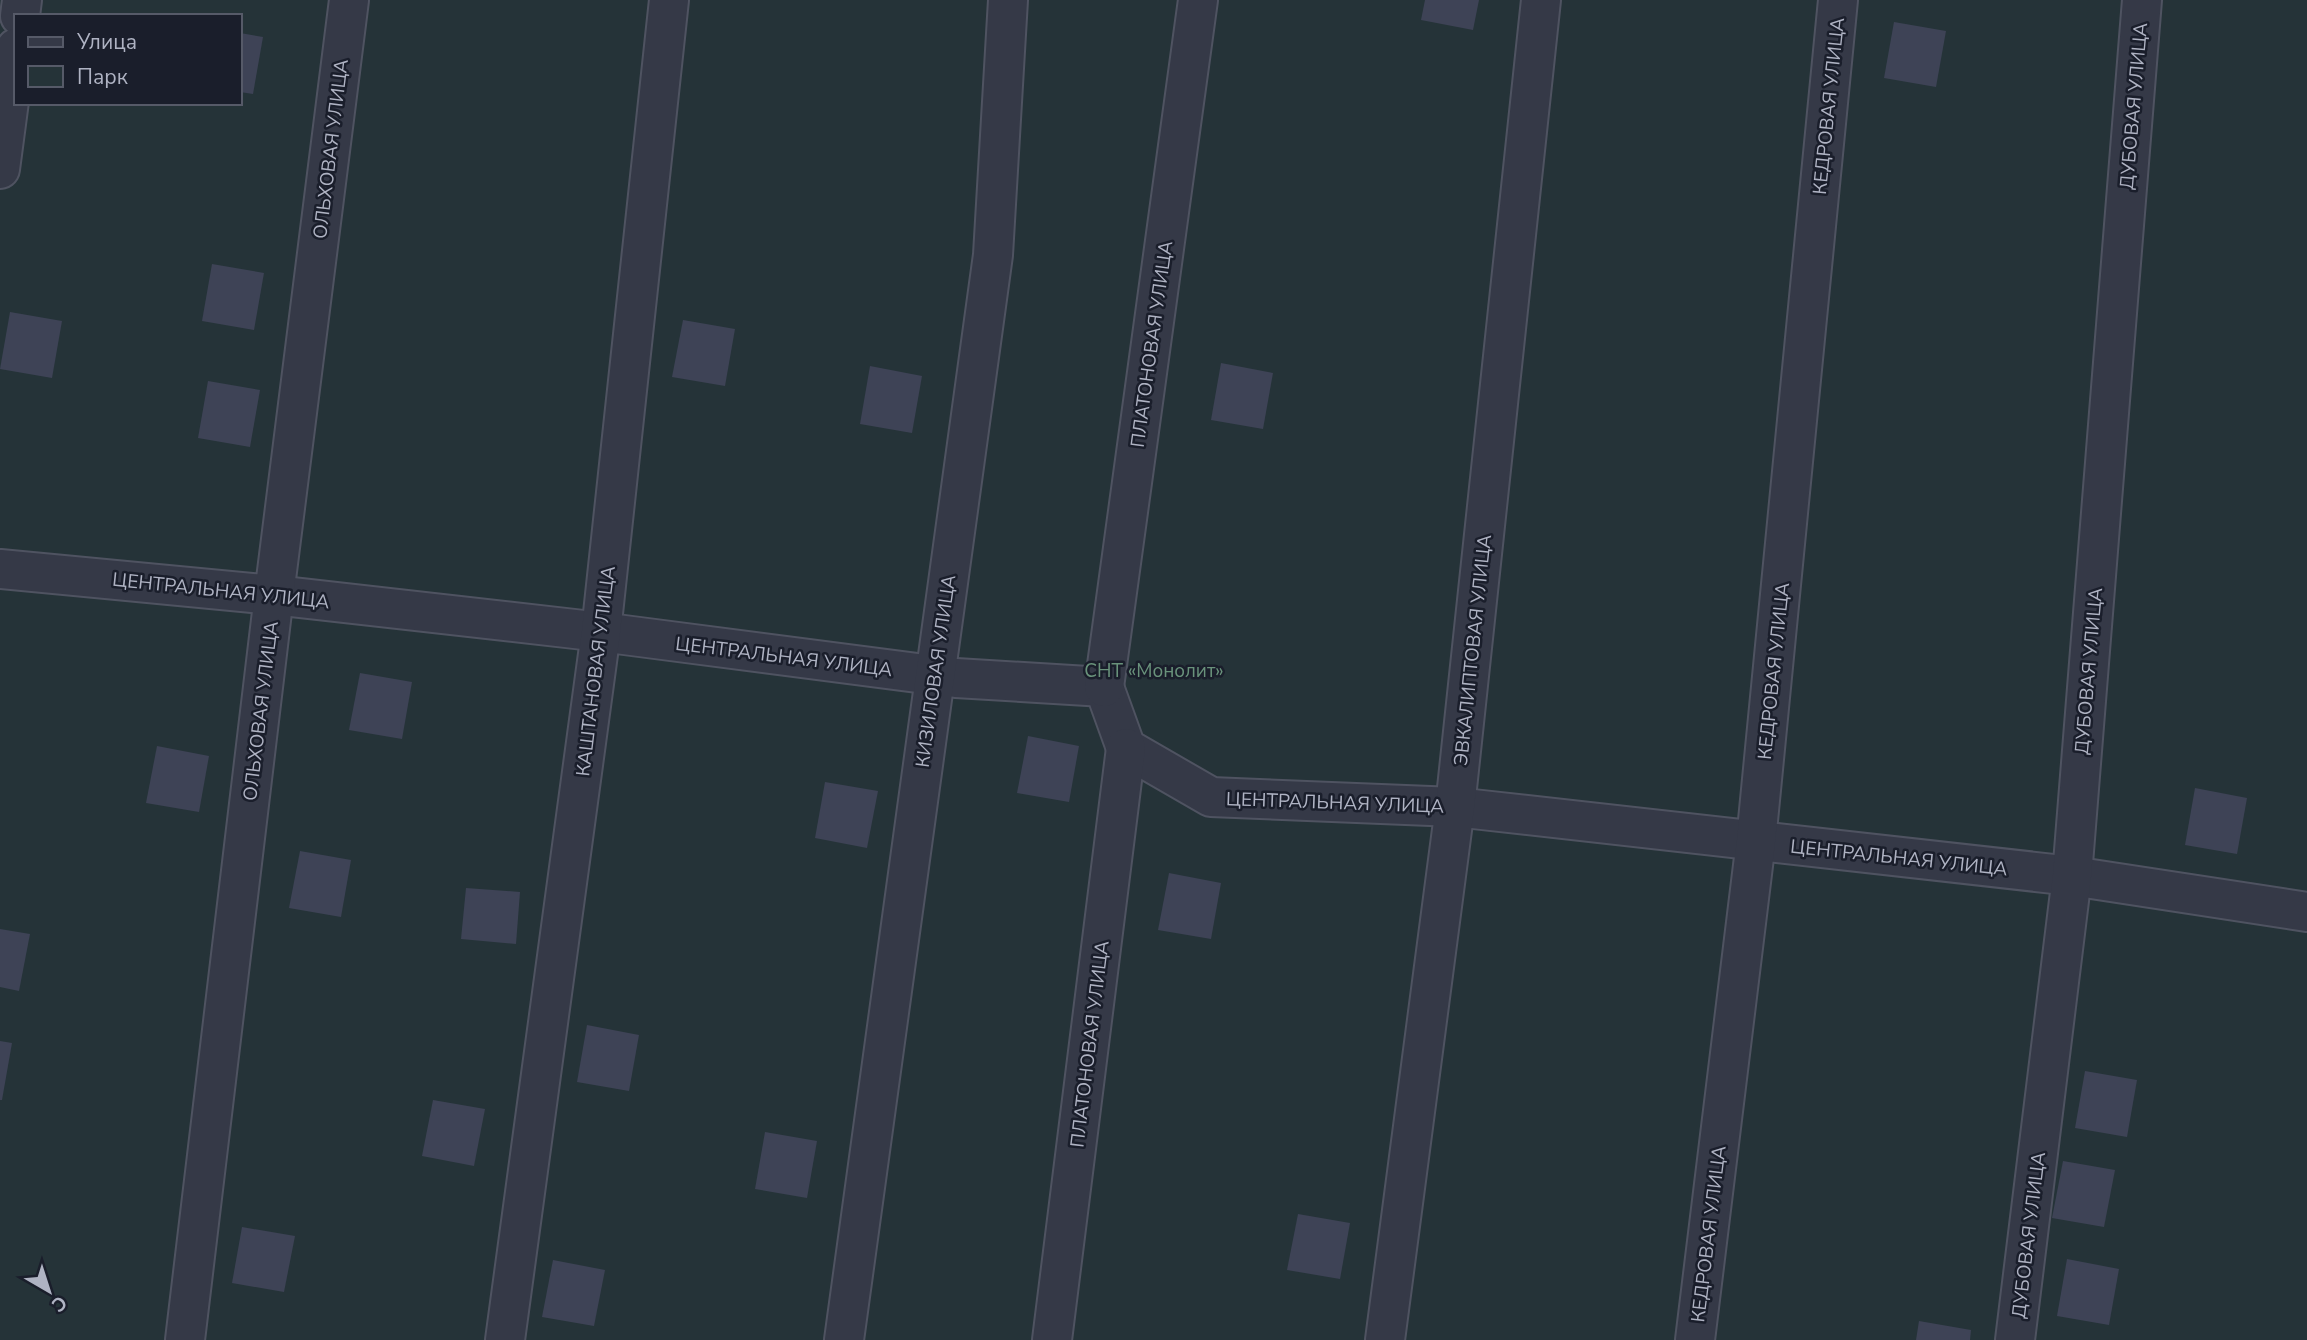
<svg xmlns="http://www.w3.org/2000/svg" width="2307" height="1340" viewBox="0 0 2307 1340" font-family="'Nunito Sans',sans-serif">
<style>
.green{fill:#253338;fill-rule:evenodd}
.building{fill:#3e4356}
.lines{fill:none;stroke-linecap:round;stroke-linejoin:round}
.minor-casing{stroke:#4f5361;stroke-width:42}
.minor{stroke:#353947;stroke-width:38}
.labels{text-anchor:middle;stroke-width:5;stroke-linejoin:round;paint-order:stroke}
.street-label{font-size:19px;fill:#afb3c3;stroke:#1a1e2b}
.park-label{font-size:19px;fill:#69927b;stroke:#1a1e2b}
</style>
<rect width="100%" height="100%" fill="#222636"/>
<path class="green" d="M0,0H2307V1340H0ZM16,16H240V103H16Z"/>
<g class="building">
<path d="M1425,0H1479L1473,30L1421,20Z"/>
<path d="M1894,22L1946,31L1936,87L1884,78Z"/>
<path d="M240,33L263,37L253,94L240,92Z"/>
<path d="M212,264L264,273L254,330L202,321Z"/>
<path d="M10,312L62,321L52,378L0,369Z"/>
<path d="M683,320L735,329L725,386L672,377Z"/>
<path d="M1221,363L1273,373L1263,429L1211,420Z"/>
<path d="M870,366L922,376L912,433L860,424Z"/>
<path d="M208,381L260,390L250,447L198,438Z"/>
<path d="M360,673L412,682L402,739L349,730Z"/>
<path d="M1028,736L1079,746L1069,802L1017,793Z"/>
<path d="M157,746L209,756L199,812L146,803Z"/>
<path d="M825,782L878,791L867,848L815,838Z"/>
<path d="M2195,788L2247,798L2237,854L2185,845Z"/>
<path d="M300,851L351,860L341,917L289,908Z"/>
<path d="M1169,873L1221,883L1211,939L1158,930Z"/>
<path d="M466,888L520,892L516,944L461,939Z"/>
<path d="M0,929L30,934L19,991L0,987Z"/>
<path d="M587,1025L639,1035L629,1091L577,1082Z"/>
<path d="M0,1041L12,1043L2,1100H0Z"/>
<path d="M2085,1071L2137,1080L2127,1137L2075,1128Z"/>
<path d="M433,1100L485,1109L474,1166L422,1156Z"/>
<path d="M765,1132L817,1141L807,1198L755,1189Z"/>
<path d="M2063,1161L2115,1170L2104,1227L2052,1218Z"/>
<path d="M1298,1214L1350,1223L1340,1279L1287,1270Z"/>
<path d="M242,1227L295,1236L284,1292L232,1283Z"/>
<path d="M2067,1259L2119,1269L2109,1325L2057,1316Z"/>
<path d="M553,1260L605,1270L594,1326L542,1317Z"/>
<path d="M1919,1321L1971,1330L1970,1340H1916Z"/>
</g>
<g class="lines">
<g class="minor-casing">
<g id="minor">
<path d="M20,16L22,0"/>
<path d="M0,169L16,48"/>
<path d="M0,569L274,595L601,632L956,678L1104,687L1126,748L1211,797L1455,807L2072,876L2307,912"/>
<path d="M1104,687L1198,0"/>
<path d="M185,1340L274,595L349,0"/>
<path d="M505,1340L601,632L669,0"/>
<path d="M844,1340L993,255L1008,0"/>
<path d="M1052,1340L1126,748"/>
<path d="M1385,1340L1455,807L1541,0"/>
<path d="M1695,1340L1756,841L1838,0"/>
<path d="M2015,1340L2072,876L2142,0"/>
</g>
</g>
<use href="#minor" class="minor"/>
</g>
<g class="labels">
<g class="street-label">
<text transform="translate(1828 106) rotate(-84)" y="7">КЕДРОВАЯ УЛИЦА</text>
<text transform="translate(2133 106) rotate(-85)" y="7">ДУБОВАЯ УЛИЦА</text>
<text transform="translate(330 149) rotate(-83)" y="7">ОЛЬХОВАЯ УЛИЦА</text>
<text transform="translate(1151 344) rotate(-82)" y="7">ПЛАТОНОВАЯ УЛИЦА</text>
<text transform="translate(221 590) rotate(6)" y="7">ЦЕНТРАЛЬНАЯ УЛИЦА</text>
<text transform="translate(1472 650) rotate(-84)" y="7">ЭВКАЛИПТОВАЯ УЛИЦА</text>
<text transform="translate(784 656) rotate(7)" y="7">ЦЕНТРАЛЬНАЯ УЛИЦА</text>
<text transform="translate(595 671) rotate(-83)" y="7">КАШТАНОВАЯ УЛИЦА</text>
<text transform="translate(935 671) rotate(-82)" y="7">КИЗИЛОВАЯ УЛИЦА</text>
<text transform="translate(1773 671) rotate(-84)" y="7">КЕДРОВАЯ УЛИЦА</text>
<text transform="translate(2088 671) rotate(-85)" y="7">ДУБОВАЯ УЛИЦА</text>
<text transform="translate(260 711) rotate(-83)" y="7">ОЛЬХОВАЯ УЛИЦА</text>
<text transform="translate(1335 802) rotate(2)" y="7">ЦЕНТРАЛЬНАЯ УЛИЦА</text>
<text transform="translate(1899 857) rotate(6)" y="7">ЦЕНТРАЛЬНАЯ УЛИЦА</text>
<text transform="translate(1089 1044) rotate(-83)" y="7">ПЛАТОНОВАЯ УЛИЦА</text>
<text transform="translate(1708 1234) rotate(-83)" y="7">КЕДРОВАЯ УЛИЦА</text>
<text transform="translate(2028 1235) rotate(-83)" y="7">ДУБОВАЯ УЛИЦА</text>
</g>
<g class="park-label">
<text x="1154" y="677">СНТ «Монолит»</text>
</g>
</g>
<rect x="14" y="14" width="228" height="91" fill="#1a1e2b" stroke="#565a68" stroke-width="2"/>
<rect x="28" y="37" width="35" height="10" fill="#353947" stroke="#565a68" stroke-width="2"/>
<text x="77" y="49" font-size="21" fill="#afb3c3">Улица</text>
<rect x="28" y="66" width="35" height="21" fill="#253338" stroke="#565a68" stroke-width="2"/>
<text x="77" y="84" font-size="21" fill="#afb3c3">Парк</text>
<g transform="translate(49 1291) rotate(141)" stroke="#1a1e2b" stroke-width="5" paint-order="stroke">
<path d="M0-5L12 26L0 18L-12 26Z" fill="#afb3c3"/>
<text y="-10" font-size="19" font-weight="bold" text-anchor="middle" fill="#afb3c3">С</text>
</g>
</svg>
